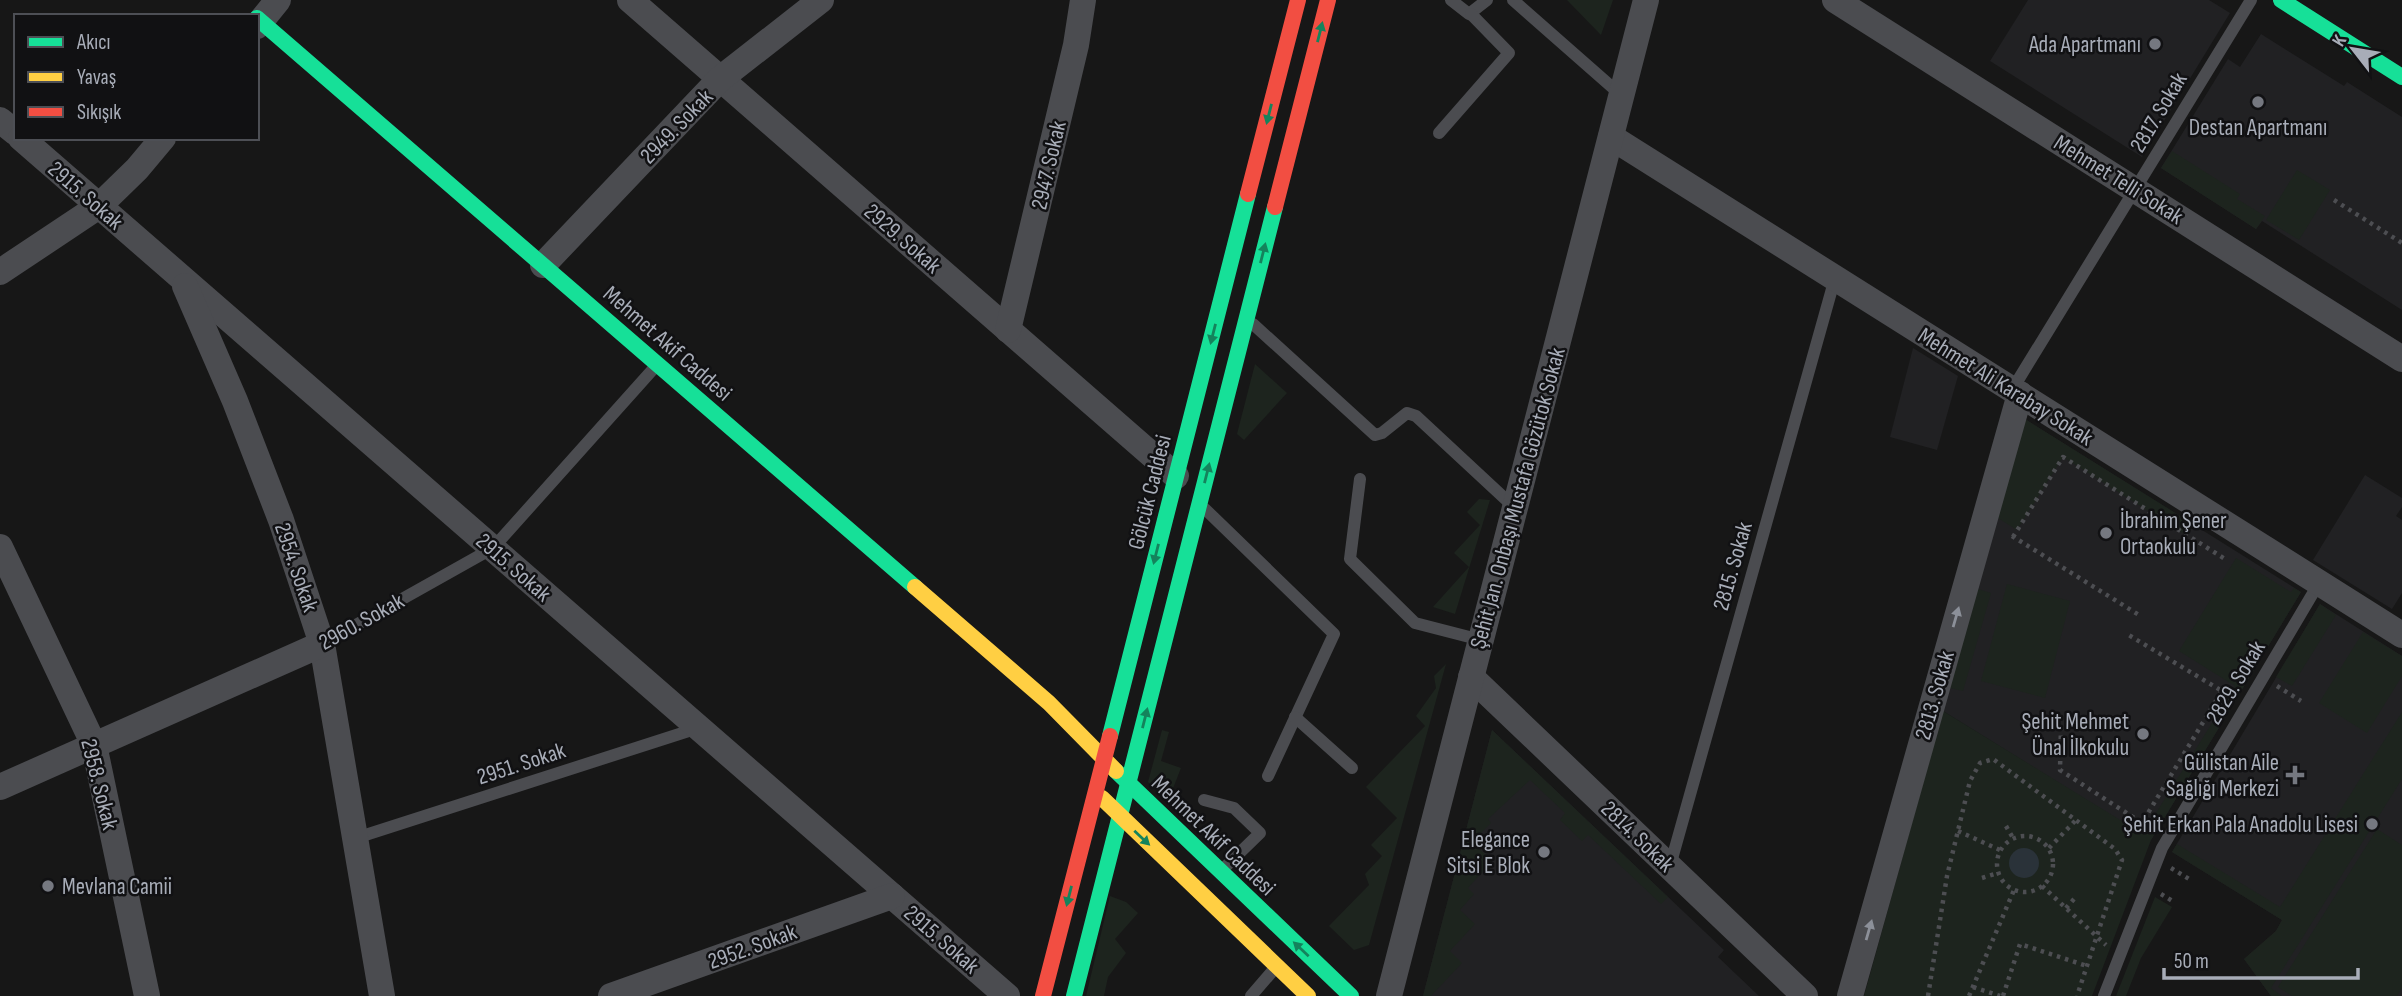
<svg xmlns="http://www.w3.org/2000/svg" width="2402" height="996" viewBox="0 0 2402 996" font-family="'Sofia Sans Condensed',sans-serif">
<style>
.built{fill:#212123}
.green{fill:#1d241e}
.water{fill:#2a3239}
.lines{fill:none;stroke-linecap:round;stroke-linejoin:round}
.path{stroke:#4d4e52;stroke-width:4.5;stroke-dasharray:3.5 5;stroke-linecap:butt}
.lane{stroke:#4b4c50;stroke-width:12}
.street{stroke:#4b4c50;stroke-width:26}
.fast{stroke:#16e098;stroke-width:16}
.slow{stroke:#ffcf43;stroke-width:16}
.jam{stroke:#f24e42;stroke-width:16}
.oneway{fill:#14835c}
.oneway2{fill:#8c9099}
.poi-dot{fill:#757880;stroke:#111113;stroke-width:2.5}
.labels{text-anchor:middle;stroke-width:5;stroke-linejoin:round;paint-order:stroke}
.poi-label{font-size:23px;fill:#a8adb8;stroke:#111113;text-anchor:end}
.street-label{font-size:23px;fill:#a8adb8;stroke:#111113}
</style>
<rect width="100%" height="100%" fill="#171717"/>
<g class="built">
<path d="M2028,0H2209L2230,13L2142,157L1990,61Z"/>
<path d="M2261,34L2344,86L2347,82L2402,117V310L2262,221L2256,229L2161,168L2228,59L2240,67Z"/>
<path d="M1913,348L1958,376L1937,450L1890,437Z"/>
<path d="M2025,419L2301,592L2151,840L1943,711Z"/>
<path d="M2365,475L2402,498V507L2396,516L2402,520V593L2392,609L2313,560Z"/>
<path d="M2320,604L2402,656V996H2271L2244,959L2276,931L2282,920L2172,852Z"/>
<path d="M1492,730L1724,950L1718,957L1759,996H1423Z"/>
</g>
<g class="green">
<path d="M1567,0H1613L1601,35Z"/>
<path d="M2172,151L2240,194L2237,199L2265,216L2256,229L2161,168Z"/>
<path d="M2297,170L2330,190L2299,240L2266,220Z"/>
<path d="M1255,364L1287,393L1244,440L1237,434Z"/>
<path d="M2025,419L2193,524L2186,535L2063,457L2017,530L1998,518Z"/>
<path d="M1479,499L1490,500L1455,614L1433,607L1469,567L1454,553L1480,525L1467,512Z"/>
<path d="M2236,558L2291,592L2294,588L2301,592L2151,840L2092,996H1864L1943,711L2143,834L2235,686L2179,651Z"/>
<path d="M2007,584L2070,601L2045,698L1981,681Z"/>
<path d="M1978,589L1991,593L1963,691L1950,688Z"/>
<path d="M2320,604L2336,615L2292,686L2276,677Z"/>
<path d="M2363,632L2402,656V676L2367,733L2319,703Z"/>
<path d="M1446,664L1369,945L1354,950L1329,926L1369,885L1365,874L1382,856L1371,845L1397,818L1366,787L1425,726L1416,716L1436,688L1434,676Z"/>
<path d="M2402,712V779L2271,988L2282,996H2271L2244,959L2276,931L2282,920L2172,852L2177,844L2280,907Z"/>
<path d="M1162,730L1169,732L1161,761L1181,768L1168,801L1148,782Z"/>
<path d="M1492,730L1668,897L1661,904L1588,835L1582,841L1560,820L1565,813L1530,780L1488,819L1491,823L1472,842L1492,861L1468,888L1474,894L1460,910L1475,924L1450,951L1462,963L1431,996H1423Z"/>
<path d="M2377,829L2402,845V988L2397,996H2292L2278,987Z"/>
<path d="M1110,896L1126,902L1138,913L1115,939L1126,953L1108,977L1104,996H1086Z"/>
<path d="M2155,897L2172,907L2141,958L2126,996H2116Z"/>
</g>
<circle class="water" cx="2024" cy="863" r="15"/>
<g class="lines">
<g class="path">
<path d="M2334,200L2402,243"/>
<path d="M2012,536L2139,615"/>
<path d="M2013,537L2063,457L2225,559"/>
<path d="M2277,686L2301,701"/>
<path d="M2061,727L2060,770L2142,823L2222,691L2127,634"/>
<path d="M2006,826L2013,838"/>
<path d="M1958,831L2000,850"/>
<circle cx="2025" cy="864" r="28"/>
<path d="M2049,848L2076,820"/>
<path d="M2171,868L2189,879"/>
<path d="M1982,878L1998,873"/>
<path d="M2042,886L2106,945"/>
<path d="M2161,894L2174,902"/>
<path d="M2066,908L2074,899"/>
<path d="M1973,987L2000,996"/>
<path d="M1928,996L1947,876L1970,781L1980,763L1993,759L2115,849L2122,860L2077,996"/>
<path d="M1969,996L2014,890"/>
<path d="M2003,996L2020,944L2087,966"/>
</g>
<g class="lane">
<path d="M1451,0L1469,14L1487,0"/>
<path d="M1513,0L1621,95"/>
<path d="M1439,133L1509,53L1471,14"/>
<path d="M1253,324L1375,435L1382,433L1407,413L1416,416L1515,508"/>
<path d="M2012,390L2251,0"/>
<path d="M1360,479L1350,559L1415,623L1481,640"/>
<path d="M1205,509L1334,634L1268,776"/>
<path d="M322,644L493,548L655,367"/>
<path d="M1295,717L1352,768"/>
<path d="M1204,800L1234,808L1260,833L1223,869"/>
<path d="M356,838L698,728"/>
<path d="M1670,866L1835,278"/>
<path d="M1251,996L1276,967"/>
<path d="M2104,996L2162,848L2319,583"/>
</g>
<g class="street">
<path d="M630,0L1176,476"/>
<path d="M1835,0L2402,359"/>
<path d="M257,26L278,0"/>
<path d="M0,120L16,133"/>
<path d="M1611,137L2402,635"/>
<path d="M21,138L1007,996"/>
<path d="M543,265L720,79L821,0"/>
<path d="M0,272L99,206L137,169L163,138"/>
<path d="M185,286L235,401L281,520L322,644L382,996"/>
<path d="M1008,330L1076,45L1083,0"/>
<path d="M0,547L94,745L147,996"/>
<path d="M1471,677L1805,996"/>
<path d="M0,787L322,644"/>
<path d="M611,996L892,896"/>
<path d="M1389,996L1646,0"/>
<path d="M1850,996L2020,394"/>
</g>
<g class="fast">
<path d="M2281,0L2402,77"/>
<path d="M257,18L915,587"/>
<path d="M1110,736L1248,194"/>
<path d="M1116,771L1351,996"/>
<path d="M1074,996L1275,207"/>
</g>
<g class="slow">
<path d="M915,587L1049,703L1116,771"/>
<path d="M1102,798L1308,996"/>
</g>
<g class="jam">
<path d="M1248,194L1298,0"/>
<path d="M1275,207L1328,0"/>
<path d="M1043,996L1110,736"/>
</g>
</g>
<defs><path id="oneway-solid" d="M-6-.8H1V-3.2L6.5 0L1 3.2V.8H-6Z" transform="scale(1.75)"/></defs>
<g class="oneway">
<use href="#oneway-solid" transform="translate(1320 32) rotate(-76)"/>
<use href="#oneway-solid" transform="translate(1269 114) rotate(104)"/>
<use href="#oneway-solid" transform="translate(1263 253) rotate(-76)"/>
<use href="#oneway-solid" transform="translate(1213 334) rotate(104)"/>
<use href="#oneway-solid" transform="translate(1207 473) rotate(-76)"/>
<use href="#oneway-solid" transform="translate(1156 554) rotate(104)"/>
<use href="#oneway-solid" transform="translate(1145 718) rotate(-76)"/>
<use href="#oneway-solid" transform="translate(1142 838) rotate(43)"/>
<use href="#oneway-solid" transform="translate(1069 896) rotate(104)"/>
<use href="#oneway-solid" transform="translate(1301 949) rotate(-137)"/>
</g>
<g class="oneway2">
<use href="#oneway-solid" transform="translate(1956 617) rotate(-74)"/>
<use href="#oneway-solid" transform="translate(1869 930) rotate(-74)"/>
</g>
<g class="poi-dot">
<circle cx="2155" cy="44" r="7"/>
<circle cx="2258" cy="102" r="7"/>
<circle cx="2106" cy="533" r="7"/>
<circle cx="2143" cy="734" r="7"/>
<path d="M2291.5 764.5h7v7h7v7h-7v7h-7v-7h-7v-7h7z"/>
<circle cx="2372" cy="824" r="7"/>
<circle cx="1544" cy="852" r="7"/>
<circle cx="48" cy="886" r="7"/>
</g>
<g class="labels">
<g class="poi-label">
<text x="2141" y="52">Ada Apartmanı</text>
<text x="2258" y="135" text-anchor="middle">Destan Apartmanı</text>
<text x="2120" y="528" text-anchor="start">İbrahim Şener<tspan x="2120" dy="26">Ortaokulu</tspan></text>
<text x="2129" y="729">Şehit Mehmet<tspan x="2129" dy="26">Ünal İlkokulu</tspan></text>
<text x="2279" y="770">Gülistan Aile<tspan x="2279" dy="26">Sağlığı Merkezi</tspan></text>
<text x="2358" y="832">Şehit Erkan Pala Anadolu Lisesi</text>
<text x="1530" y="847">Elegance<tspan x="1530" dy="26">Sitsi E Blok</tspan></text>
<text x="62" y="894" text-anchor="start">Mevlana Camii</text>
</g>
<g class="street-label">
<text transform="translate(2158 112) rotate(-59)" y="8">2817. Sokak</text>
<text transform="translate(676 126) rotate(-46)" y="8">2949. Sokak</text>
<text transform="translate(1048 165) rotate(-77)" y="8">2947. Sokak</text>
<text transform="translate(2119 179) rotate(32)" y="8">Mehmet Telli Sokak</text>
<text transform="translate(86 195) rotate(41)" y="8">2915. Sokak</text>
<text transform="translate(903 238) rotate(41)" y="8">2929. Sokak</text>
<text transform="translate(668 343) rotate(41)" y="8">Mehmet Akif Caddesi</text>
<text transform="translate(2006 386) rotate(32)" y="8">Mehmet Ali Karabay Sokak</text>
<text transform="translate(1149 492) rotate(-76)" y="8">Gölcük Caddesi</text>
<text transform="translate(1517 498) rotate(-75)" y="8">Şehit Jan. Onbaşı Mustafa Gözütok Sokak</text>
<text transform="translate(1732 566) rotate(-74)" y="8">2815. Sokak</text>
<text transform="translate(297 567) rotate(71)" y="8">2954. Sokak</text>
<text transform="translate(514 567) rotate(41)" y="8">2915. Sokak</text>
<text transform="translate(361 621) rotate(-29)" y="8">2960. Sokak</text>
<text transform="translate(2235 682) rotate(-59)" y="8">2829. Sokak</text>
<text transform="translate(1934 695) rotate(-74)" y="8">2813. Sokak</text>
<text transform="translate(521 763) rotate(-18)" y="8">2951. Sokak</text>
<text transform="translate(100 784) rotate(76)" y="8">2958. Sokak</text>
<text transform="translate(1214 835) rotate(44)" y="8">Mehmet Akif Caddesi</text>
<text transform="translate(1638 836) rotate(44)" y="8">2814. Sokak</text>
<text transform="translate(942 939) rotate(41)" y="8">2915. Sokak</text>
<text transform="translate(752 946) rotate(-20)" y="8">2952. Sokak</text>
</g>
</g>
<rect x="14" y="14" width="245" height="126" fill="#111113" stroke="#4d4f55" stroke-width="2"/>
<rect x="28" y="37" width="35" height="10" fill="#16e098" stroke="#4d4f55" stroke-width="2"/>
<text x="77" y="49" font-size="21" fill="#a8adb8">Akıcı</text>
<rect x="28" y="72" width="35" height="10" fill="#ffcf43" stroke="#4d4f55" stroke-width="2"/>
<text x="77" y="84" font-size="21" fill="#a8adb8">Yavaş</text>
<rect x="28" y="107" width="35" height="10" fill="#f24e42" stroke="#4d4f55" stroke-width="2"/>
<text x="77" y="119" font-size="21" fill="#a8adb8">Sıkışık</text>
<g transform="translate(2353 49) rotate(301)" stroke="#111113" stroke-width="5" paint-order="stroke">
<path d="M0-5L12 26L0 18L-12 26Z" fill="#a8adb8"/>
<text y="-10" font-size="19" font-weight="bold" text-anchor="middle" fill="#a8adb8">K</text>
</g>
<path d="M2164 968v10h194v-10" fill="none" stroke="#a8adb8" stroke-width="3.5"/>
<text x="2174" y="968" font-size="21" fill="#a8adb8" stroke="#111113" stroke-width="5" paint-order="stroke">50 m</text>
</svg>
